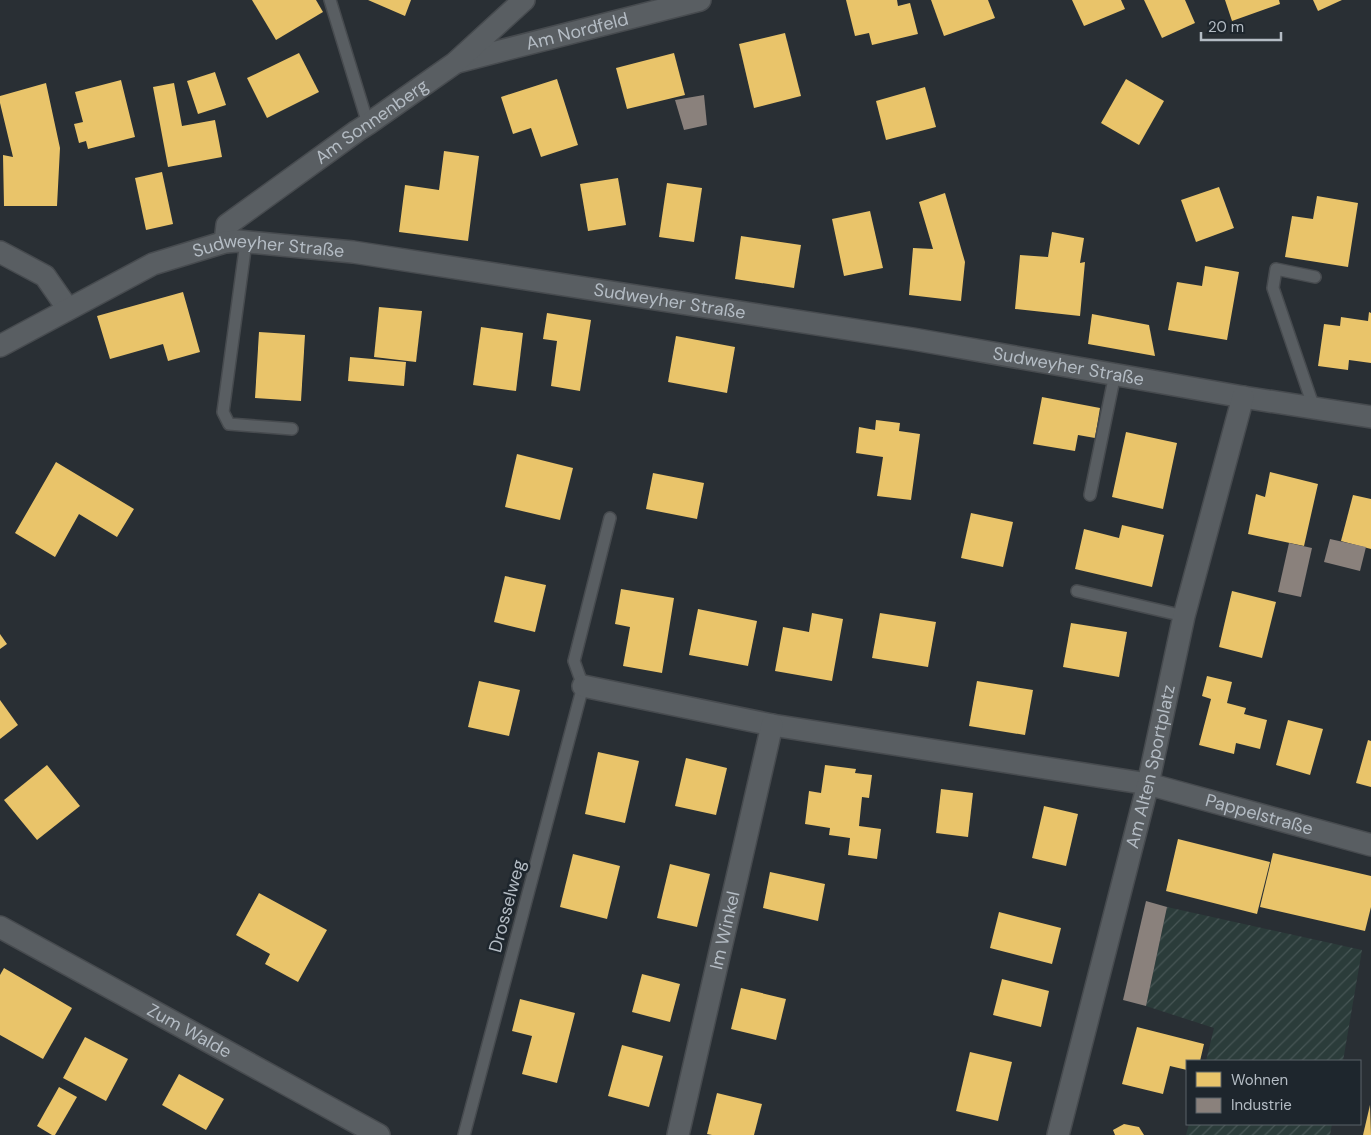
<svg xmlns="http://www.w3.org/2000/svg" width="1371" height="1135" viewBox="0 0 1371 1135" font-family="'DM Sans',sans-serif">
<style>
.garden{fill:url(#garden-furrows)}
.homes{fill:#e9c46a}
.industry{fill:#8a817c}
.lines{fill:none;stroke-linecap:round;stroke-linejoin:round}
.lane-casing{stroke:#474b4f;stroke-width:14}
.street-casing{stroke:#474b4f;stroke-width:24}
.lane{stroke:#595e62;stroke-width:11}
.street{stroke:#595e62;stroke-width:21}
.labels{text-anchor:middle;stroke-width:5;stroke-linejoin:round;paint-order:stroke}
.street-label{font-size:18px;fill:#b4bcc4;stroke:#1e262d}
</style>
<defs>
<pattern id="garden-furrows" width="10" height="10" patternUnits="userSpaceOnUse" patternTransform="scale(1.25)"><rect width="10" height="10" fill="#2b3c3a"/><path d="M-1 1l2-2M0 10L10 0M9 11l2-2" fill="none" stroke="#475655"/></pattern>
</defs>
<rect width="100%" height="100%" fill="#292f34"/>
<g class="garden">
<path d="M1167,907L1362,950L1343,1061H1206L1214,1028L1146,1006Z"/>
<path d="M1189,1124H1332L1330,1135H1186Z"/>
</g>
<g class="homes">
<path d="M252,0H316L323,12L276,40Z"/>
<path d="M368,0H411L405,16Z"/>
<path d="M846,0H897L898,6L910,3L918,34L872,45L869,33L855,36Z"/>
<path d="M931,0H988L995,18L944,36Z"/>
<path d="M1072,0H1121L1125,9L1084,26Z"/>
<path d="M1144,0H1185L1195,23L1162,38Z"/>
<path d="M1225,0H1279L1280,4L1232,21Z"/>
<path d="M1313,0H1342L1318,11Z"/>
<path d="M785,33L801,96L754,108L739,44Z"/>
<path d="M299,53L319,92L267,118L247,78Z"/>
<path d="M674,53L685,95L627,109L616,68Z"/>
<path d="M215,72L226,105L198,114L187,81Z"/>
<path d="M557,79L578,145L541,157L531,128L513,134L501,97Z"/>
<path d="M1126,79L1164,101L1139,145L1101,123Z"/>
<path d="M121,80L135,137L88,149L86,141L79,143L74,124L83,122L75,92Z"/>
<path d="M46,83L60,148L57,206H4L3,155L13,157L0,103V96Z"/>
<path d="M174,83L182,126L215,120L222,157L168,167L153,87Z"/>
<path d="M925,87L936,127L886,140L876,101Z"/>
<path d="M444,151L479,156L468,241L399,232L405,185L439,190Z"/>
<path d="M162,172L173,224L146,230L135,178Z"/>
<path d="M618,178L626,225L588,231L580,184Z"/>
<path d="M667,183L702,188L694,242L659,237Z"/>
<path d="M1219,187L1234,228L1196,242L1181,200Z"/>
<path d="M945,193L965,262L961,301L909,295L913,248L933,249L919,202Z"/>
<path d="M1317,196L1358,203L1348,267L1285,257L1292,216L1313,219Z"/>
<path d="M870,211L883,268L844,276L832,219Z"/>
<path d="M1052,232L1084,238L1080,263L1085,262L1080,316L1015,309L1020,255L1048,257Z"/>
<path d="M741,236L801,245L794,288L735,279Z"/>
<path d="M1205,266L1239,272L1227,340L1168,330L1177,282L1202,286Z"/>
<path d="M183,292L200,352L168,361L163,344L110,359L97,316Z"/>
<path d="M379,307L422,311L416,362L374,357Z"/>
<path d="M1369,312L1371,313V363L1349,360L1348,370L1318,366L1324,324L1340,326L1341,317L1368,321Z"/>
<path d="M547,313L591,320L580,391L551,386L557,341L543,339Z"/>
<path d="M1092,314L1149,325L1155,356L1088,344Z"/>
<path d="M481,327L523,333L516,391L473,385Z"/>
<path d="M259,332L305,335L301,401L255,398Z"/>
<path d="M676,336L735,347L727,393L668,382Z"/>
<path d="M350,357L406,362L404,386L348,381Z"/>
<path d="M1042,397L1100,408L1095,438L1078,435L1075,451L1033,444Z"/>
<path d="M876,420L900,423L899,431L920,434L911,500L877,496L883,457L856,453L859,427L875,430Z"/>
<path d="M1126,432L1177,443L1163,509L1112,497Z"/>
<path d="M517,454L573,468L560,520L505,507Z"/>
<path d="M56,462L134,509L117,537L79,514L55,557L15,533Z"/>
<path d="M1270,472L1318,484L1304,546L1248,534L1256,494L1265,497Z"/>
<path d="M653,473L704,483L697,519L646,509Z"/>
<path d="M1353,495L1371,499V549L1341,541Z"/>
<path d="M971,513L1013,522L1003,567L961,558Z"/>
<path d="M1122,525L1164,535L1152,587L1075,569L1084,529L1119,538Z"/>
<path d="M505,576L546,585L535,632L494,622Z"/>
<path d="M621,589L674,598L662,673L623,666L630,627L615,624Z"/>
<path d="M1232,591L1276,602L1262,658L1219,647Z"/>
<path d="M698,609L757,621L748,666L689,655Z"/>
<path d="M812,613L843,619L832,681L775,671L783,627L809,632Z"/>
<path d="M880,613L936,622L928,667L872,658Z"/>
<path d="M1071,623L1127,632L1119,677L1063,667Z"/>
<path d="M0,634L7,644L0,649Z"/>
<path d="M1207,676L1232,682L1227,703L1246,708L1244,714L1267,720L1260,749L1236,743L1234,754L1199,745L1211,699L1202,696Z"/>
<path d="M479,681L520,690L509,736L468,727Z"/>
<path d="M977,681L1033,690L1025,735L969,726Z"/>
<path d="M0,700L18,725L0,739Z"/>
<path d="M1288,720L1323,729L1310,775L1276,765Z"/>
<path d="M1368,740L1371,741V787L1356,783Z"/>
<path d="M598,752L639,761L625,823L585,814Z"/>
<path d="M686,758L727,768L716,815L675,806Z"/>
<path d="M47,765L80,806L37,840L4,800Z"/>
<path d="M825,765L856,769L855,773L872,775L869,798L862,797L859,826L881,829L877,859L848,855L850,838L829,835L830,828L805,824L809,791L821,793Z"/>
<path d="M941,789L973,793L968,837L936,833Z"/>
<path d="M1044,806L1078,814L1066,866L1032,858Z"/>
<path d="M1178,839L1270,862L1257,914L1166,891Z"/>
<path d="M1273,853L1371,876V907L1365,931L1260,907Z"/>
<path d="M573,854L620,866L607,919L560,907Z"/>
<path d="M670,864L710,874L697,927L657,918Z"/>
<path d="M770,872L825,884L818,921L763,908Z"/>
<path d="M259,893L327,930L298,982L265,964L270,954L236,935Z"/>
<path d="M999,912L1061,928L1052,964L990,948Z"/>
<path d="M4,968L72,1008L43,1059L0,1035V975Z"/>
<path d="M642,974L680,984L670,1022L632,1012Z"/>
<path d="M1002,979L1049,991L1041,1027L993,1015Z"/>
<path d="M741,988L786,999L776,1040L731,1029Z"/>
<path d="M520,999L575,1013L557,1083L522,1074L532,1036L512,1031Z"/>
<path d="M1137,1027L1204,1044L1200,1061H1187V1070L1170,1066L1163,1094L1122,1084Z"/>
<path d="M85,1037L128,1059L106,1101L63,1078Z"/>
<path d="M622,1045L663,1056L649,1107L608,1096Z"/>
<path d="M970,1052L1012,1062L998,1121L956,1111Z"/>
<path d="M179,1074L224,1099L206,1130L162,1105Z"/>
<path d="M59,1087L77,1097L55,1135H52L37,1126Z"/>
<path d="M717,1093L762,1104L754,1135H712L707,1134Z"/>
<path d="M1370,1105L1371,1135H1363Z"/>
<path d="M1124,1124L1139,1127L1144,1135H1115L1113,1130Z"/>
</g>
<g class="industry">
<path d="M704,95L707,125L684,130L675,100Z"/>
<path d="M1330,539L1366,547L1360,571L1324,562Z"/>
<path d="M1289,543L1312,548L1301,597L1278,592Z"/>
<path d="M1146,901L1167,907L1146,1006L1123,1000Z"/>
</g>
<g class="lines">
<g class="lane-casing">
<g id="lane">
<path d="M330,0L368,124"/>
<path d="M246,242L223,412L229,424L292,429"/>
<path d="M1314,408L1273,288L1276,269L1315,277"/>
<path d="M1090,495L1115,374"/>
<path d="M1077,591L1184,616"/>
<path d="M464,1135L583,686L574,661L610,518"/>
</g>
</g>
<g class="street-casing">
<g id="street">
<path id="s1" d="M457,62L700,0"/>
<path id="s2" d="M225,242L227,225L357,131L368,124L455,63L524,0"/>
<path d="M0,252L45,276L68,309"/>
<path id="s3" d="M0,346L153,264L225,242L238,241L353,252L913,339L1243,397L1371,417"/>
<path id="s4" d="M583,686L772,725L1148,784L1371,845"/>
<path id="s5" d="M0,927L379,1135"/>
<path id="s6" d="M678,1135L772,725"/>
<path id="s7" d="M1058,1135L1148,784L1184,616L1243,397"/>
</g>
</g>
<use href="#lane" class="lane"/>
<use href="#street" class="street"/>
</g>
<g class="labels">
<g class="street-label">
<text dy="6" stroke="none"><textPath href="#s1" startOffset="124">Am Nordfeld</textPath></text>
<text dy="6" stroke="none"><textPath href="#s2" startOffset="195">Am Sonnenberg</textPath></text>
<text dy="6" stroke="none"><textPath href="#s3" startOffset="292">Sudweyher Straße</textPath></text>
<text dy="6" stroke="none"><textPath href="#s3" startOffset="698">Sudweyher Straße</textPath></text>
<text dy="6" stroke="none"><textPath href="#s3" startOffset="1102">Sudweyher Straße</textPath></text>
<text dy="6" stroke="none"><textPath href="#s7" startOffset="380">Am Alten Sportplatz</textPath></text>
<text dy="6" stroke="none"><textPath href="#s4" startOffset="689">Pappelstraße</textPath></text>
<text transform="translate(507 906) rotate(-75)" y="6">Drosselweg</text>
<text dy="6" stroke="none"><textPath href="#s6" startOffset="210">Im Winkel</textPath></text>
<text dy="6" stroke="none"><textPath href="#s5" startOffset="216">Zum Walde</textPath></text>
</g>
</g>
<rect x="1186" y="1060" width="175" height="65" fill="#1e262d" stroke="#5a6269"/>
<rect x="1196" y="1072" width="25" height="15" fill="#e9c46a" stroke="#5a6269"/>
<text x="1231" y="1085" font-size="15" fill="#b4bcc4">Wohnen</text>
<rect x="1196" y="1098" width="25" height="15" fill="#8a817c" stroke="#5a6269"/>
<text x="1231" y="1110" font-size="15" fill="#b4bcc4">Industrie</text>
<path d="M1201 32v8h80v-8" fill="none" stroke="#b4bcc4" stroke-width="2.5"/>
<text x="1208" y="32" font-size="15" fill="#b4bcc4" stroke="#1e262d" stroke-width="4" paint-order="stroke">20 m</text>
</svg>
